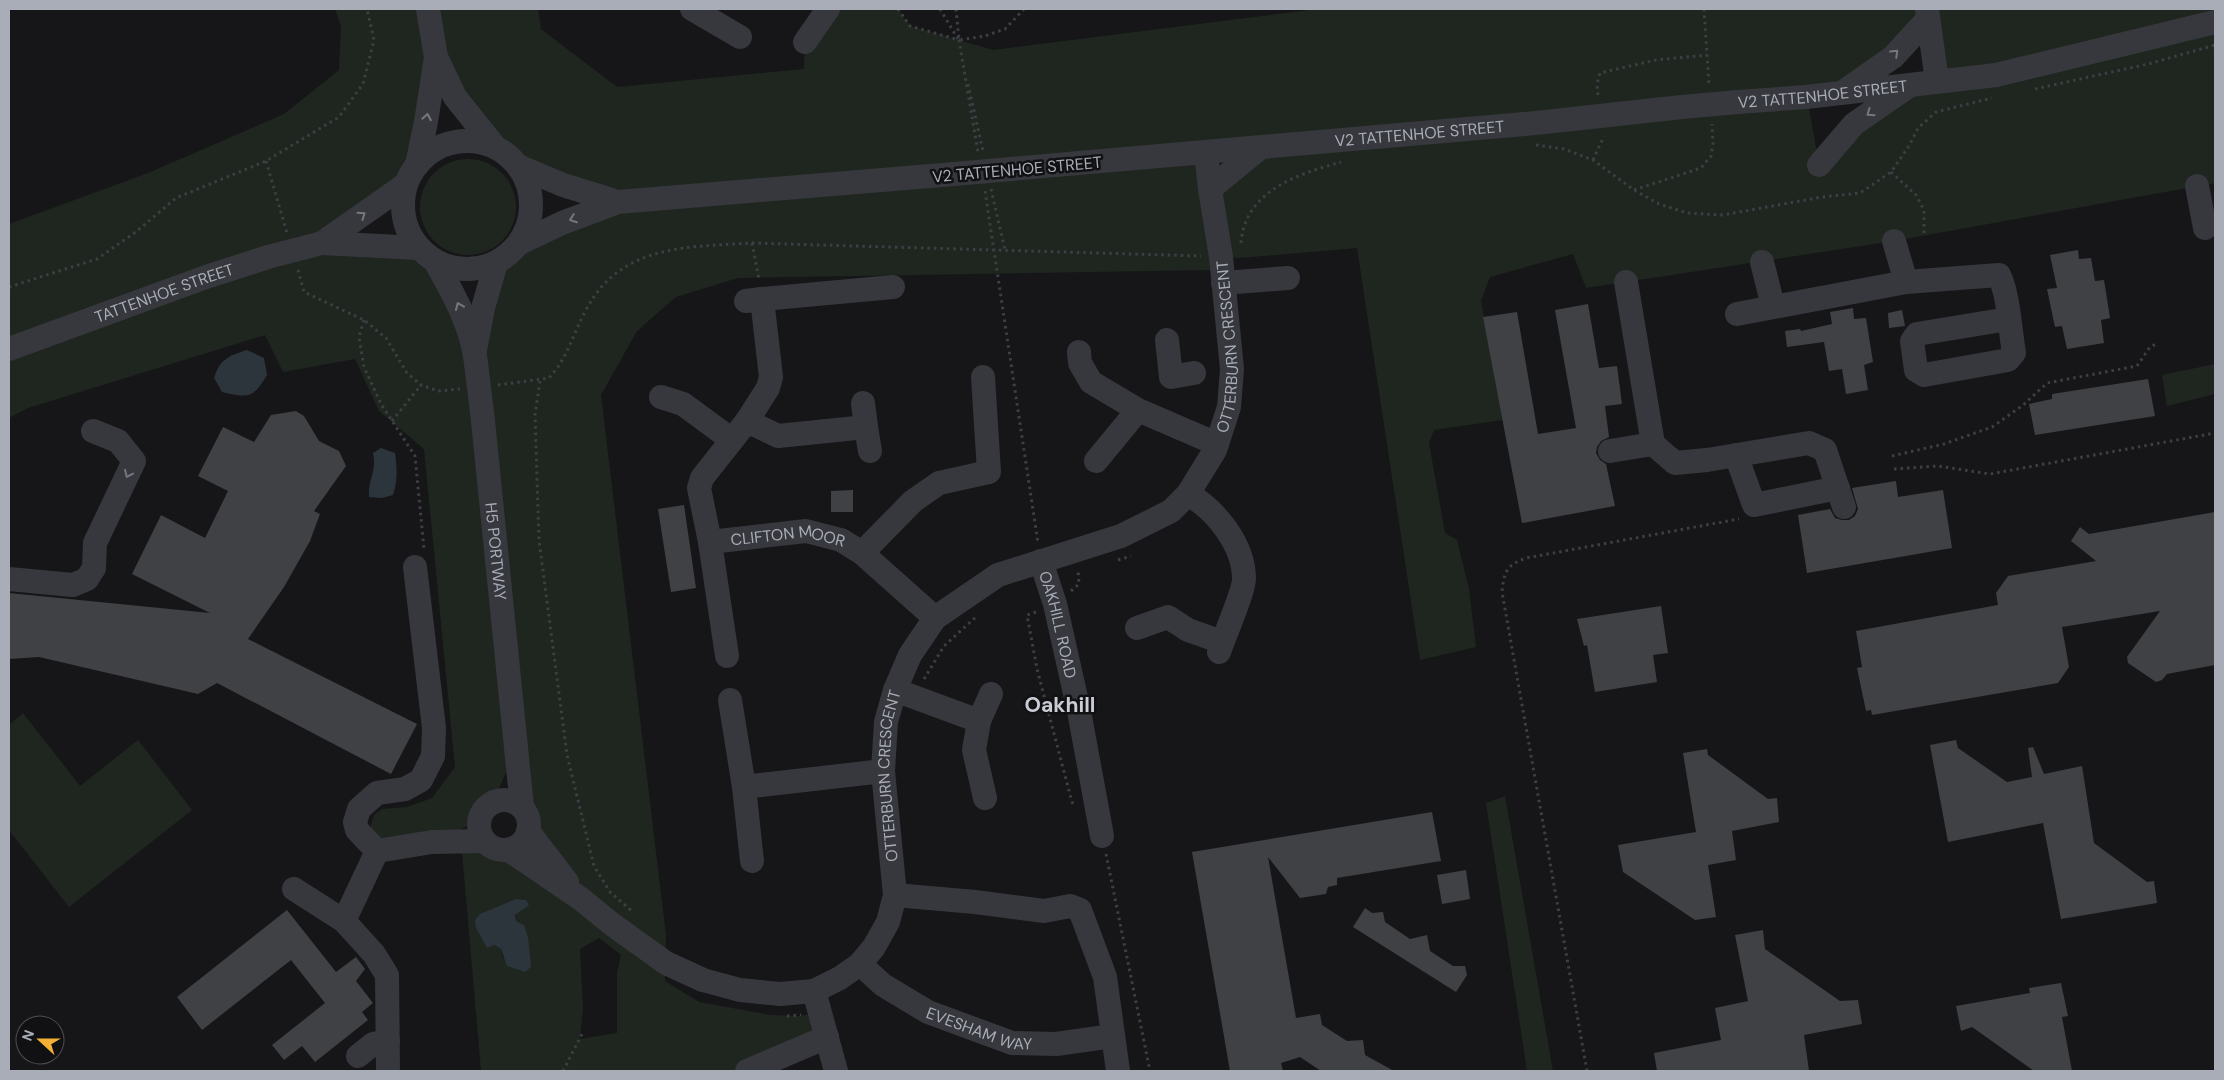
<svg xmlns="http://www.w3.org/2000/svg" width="2224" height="1080" viewBox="0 0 2224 1080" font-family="'DM Sans',sans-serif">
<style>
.green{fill:#1e261f;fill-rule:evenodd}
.water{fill:#2c353c}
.building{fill:#404145}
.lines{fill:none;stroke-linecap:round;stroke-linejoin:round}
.path{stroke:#3d3f44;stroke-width:3;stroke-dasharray:2.5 4;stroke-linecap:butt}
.minor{stroke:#37383d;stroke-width:24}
.minor-bridge{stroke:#37383d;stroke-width:24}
.oneway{stroke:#757881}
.labels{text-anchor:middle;stroke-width:5;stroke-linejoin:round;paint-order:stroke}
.street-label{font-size:16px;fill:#a8adb8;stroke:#111113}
.district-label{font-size:21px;font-weight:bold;fill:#c9ccd4;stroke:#111113}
</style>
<rect width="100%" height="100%" fill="#161618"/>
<g class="green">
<path d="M335,9H538L541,29L617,87L804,69L805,42L828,9H898L910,26L993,50L1317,9H2215V183L1894,241L1586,288L1573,254L1490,277L1481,301L1503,420L1434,430L1429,443L1445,533L1457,540L1469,589L1476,647L1420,660L1357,248L1240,258L1210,256L1211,270L738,278L676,297L637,331L601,395L666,935L665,981L699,1002L771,1015L797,1016L820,1013L827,1037L747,1071H481L461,841L489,846L502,850L579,898L529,822L515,752L493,802L483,810L479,821L432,842L367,839L374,815L382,809L407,807L432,798L455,767L424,449L379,411L355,359L283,372L265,335L28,408L9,418V224L148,173L284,114L339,70L341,26ZM1928,19L1937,81L1854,124L1819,164L1807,97L1893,57ZM437,58L495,147L506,154L518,166L617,203L520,243L510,253L496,263L474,350L418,248L326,249L406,184L408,160ZM1260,148L1210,188L1207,152ZM516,899V921L524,925L503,959L501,949L494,945ZM599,938L621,955L617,974V1033L580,1039L583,1008L580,949Z"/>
<circle cx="468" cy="207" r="48"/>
<path d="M2215,364V394L2167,406L2162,375Z"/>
<path d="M23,713L80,786L138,740L192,810L69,907L9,830V725Z"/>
<path d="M1505,796L1553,1071H1527L1486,803Z"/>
</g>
<g class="water">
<path d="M247,350L264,358L267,375C253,399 247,398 222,392L214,378C220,359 228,356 247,350Z"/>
<path d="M381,448L395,453C397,468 398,480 393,495L382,498L369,497C368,477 377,473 373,453Z"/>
<path d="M516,899L526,900L529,905L515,915L516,921L524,925L528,937L531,967L525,972L507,966L501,949L494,945L487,948L476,928L475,920L480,914Z"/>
</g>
<g class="building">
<path d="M2078,250L2079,259L2091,258L2095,281L2104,280L2110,318L2101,320L2104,343L2067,349L2062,326L2055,327L2047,289L2057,288L2050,255Z"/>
<path d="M1588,304L1599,368L1617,366L1622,404L1605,406L1609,437L1601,441L1597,447L1596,453L1600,460L1606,464L1615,506L1522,523L1483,317L1517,312L1538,434L1576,428L1555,310Z"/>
<path d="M1853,308L1854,319L1866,318L1873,362L1864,365L1868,390L1846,394L1842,369L1829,371L1824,342L1787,347L1785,331L1800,329L1801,331L1832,324L1830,312Z"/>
<path d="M1902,310L1905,326L1889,328L1888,313Z"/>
<path d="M2148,379L2155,416L2035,435L2029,404L2052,399V394Z"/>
<path d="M296,411L304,416L319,441L339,451L346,466L314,511L320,514L310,541L284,587L248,639L417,724L391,774L217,683L198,694L39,657L9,659V593L210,613L132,574L161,515L205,538L228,491L198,476L223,427L254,442L271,415Z"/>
<path d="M1896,481L1898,497L1943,490L1952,548L1807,573L1798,515L1830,509L1835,518L1842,520H1849L1855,516L1858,509L1852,488Z"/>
<path d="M853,490V512H831V491Z"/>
<path d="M684,505L696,588L671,592L658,509Z"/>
<path d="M2215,512V665L2167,674L2162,680L2156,682L2128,663L2127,657L2160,611L2062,627L2069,667L2058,683L1872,715L1871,710L1866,711L1857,668L1862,667L1856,631L1998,605L1996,593L2008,576L2096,561L2071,541L2080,527L2089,534Z"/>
<path d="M1661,606L1668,653L1653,655L1657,682L1595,692L1587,645L1584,646L1577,619Z"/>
<path d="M1956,740L1958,748L2007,782L2032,777L2028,748L2033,747L2044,774L2082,766L2094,843L2147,882L2154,881L2157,903L2061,919L2043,823L1948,842L1930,745Z"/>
<path d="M1707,749L1708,755L1768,799L1777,798L1779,822L1732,831L1736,860L1708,865L1716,917L1695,920L1623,872L1618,845L1696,832L1683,753Z"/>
<path d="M1432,812L1441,861L1337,878V885L1328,887L1326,894L1300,898L1268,857L1296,1018L1320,1014L1322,1025L1347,1041L1363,1040L1365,1055L1394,1071H1321L1300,1057L1281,1063L1283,1071H1230L1192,852Z"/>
<path d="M1466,870L1470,899L1442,904L1437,875Z"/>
<path d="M1365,908L1372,913L1383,912L1385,922L1410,939L1427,935L1430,951L1453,966H1465L1467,975L1456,992L1353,927Z"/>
<path d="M287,910L336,972L356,957L365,969L356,981L373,1003L362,1012L368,1020L315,1062L302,1046L284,1060L272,1045L325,1003L291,960L202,1030L177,997Z"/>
<path d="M1763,930L1765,949L1840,1001L1858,1000L1862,1024L1804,1035L1809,1071H1657L1654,1053L1721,1040L1715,1008L1748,1001L1735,935Z"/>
<path d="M2061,983L2068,1016L2062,1017L2072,1071H2034L1972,1027L1961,1031L1956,1006L2030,993L2029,988Z"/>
</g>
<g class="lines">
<g class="path">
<path d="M898,9L910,26L959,40L978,152"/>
<path d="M940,9L958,39"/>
<path d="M956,9L959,40L985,36L1005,29L1024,9"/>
<path d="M1704,9L1709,85"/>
<path d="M968,84L983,151"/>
<path d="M2035,89L2148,64L2215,45"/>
<path d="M1598,95L1597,84L1600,73L1656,60L1707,55"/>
<path d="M1536,145L1564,149L1593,160L1634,190L1659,204L1687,213L1723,215L1822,197L1860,193L1891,172L1909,146L1918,128L1936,112L1992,98"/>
<path d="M1593,160L1604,136"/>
<path d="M266,161L287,233"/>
<path d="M1891,172L1916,195L1924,210V235"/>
<path d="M991,189L1005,250"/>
<path d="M1634,190L1701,168L1711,156L1713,144L1712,124"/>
<path d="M985,191L1038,543"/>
<path d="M752,243L759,279"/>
<path d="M1241,243C1245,190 1299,174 1341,162"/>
<path d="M298,270L304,292L364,320L386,338L407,373L421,385L438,391L460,389"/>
<path d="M9,287L97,259L137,231L176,198L266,161L339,117L363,84L374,40L367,9"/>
<path d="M364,320L359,337L364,367L381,404L415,456L424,549"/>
<path d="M540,381L535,415L539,540L567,755L594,866L610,892L633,912"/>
<path d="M498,385L549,378C569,356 573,333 587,308C622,244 688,247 752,243L1201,256"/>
<path d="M392,421L421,385"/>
<path d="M1892,456L1944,444L1992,427L2022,406L2047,383L2137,366L2150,347L2158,343"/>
<path d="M1894,469L1938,466L1990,474L2215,433"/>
<path d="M1118,560L1131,556"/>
<path d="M1071,591L1079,584L1078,571"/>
<path d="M1036,612L1027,615L1037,669L1072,802L1075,806"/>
<path d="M924,679L944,646L977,616"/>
<path d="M1106,854L1150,1071"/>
<path d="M787,1016L801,1015"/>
<path d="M563,1071L582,1034"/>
<path d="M1587,1071L1502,592C1504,571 1507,565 1526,558L1739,519"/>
</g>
<g class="minor">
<path d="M428,9L436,57L455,97L495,147"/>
<path d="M692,9L740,37"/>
<path d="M1927,9L1937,81"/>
<path d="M805,42L828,9"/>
<path d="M1843,92L1893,57L1928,19"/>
<path id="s1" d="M1738,102L1806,97L1996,75L2215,22"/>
<circle cx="467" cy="205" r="64"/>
<path d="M417,165L426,122L436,57"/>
<path d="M1819,165L1854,124L1909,86"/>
<path d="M518,166L563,185L618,202"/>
<path id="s2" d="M1011,169L1536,123L1682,107"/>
<path d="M2197,186L2205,228"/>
<path d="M1210,189L1261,147"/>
<path d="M1894,241L1906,282"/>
<path d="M322,243L406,184"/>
<path d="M322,243L418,248"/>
<path d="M520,243L562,223L618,202L954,174"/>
<path d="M435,261C453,293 472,326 476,363"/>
<path d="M1762,262L1773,306"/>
<path d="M1626,282L1653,444L1675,463L1707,460L1809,443L1825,450L1844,507"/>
<path d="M1223,283L1288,278"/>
<path d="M762,299L893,287"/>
<path d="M746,301L762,299L771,377L768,388L747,421"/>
<path d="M1737,314L1906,282L1999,275C2009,296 2010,330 2014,353L2008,360L1924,375L1916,370L1912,341L1917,334L2008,319"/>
<path d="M1167,340L1171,377L1194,373"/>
<path id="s3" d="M9,349L206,277L268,257"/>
<path d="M475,350L483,308L496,263"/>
<path d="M1079,352L1080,363L1091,382L1138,410L1217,444"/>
<path d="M661,397L683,404L732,440L702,478L699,488L710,542"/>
<path id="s4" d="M483,421L522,807"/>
<path d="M866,427L870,451"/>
<path d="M732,440L747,421L778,436L866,427L863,403"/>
<path d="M1610,451L1653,444"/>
<path d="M1736,455L1754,505L1838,488"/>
<path d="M1096,461L1138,410"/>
<path d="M1188,494C1216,510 1244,545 1244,579C1244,591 1224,637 1219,652"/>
<path d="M862,553L913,501L939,483L989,472L983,377"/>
<path id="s5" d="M1041,561L1055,604L1079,711L1102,836"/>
<path d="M415,567L434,728L433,756L421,780L405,789L377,793L359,809L355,822L357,830L377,851L432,842L484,841"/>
<path d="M9,579L73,585L87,579L94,568L95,543L134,461L118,441L93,431"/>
<path d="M1137,628L1168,617L1188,630L1222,642"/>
<path id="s6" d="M727,656L710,542L806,531L841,540L862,553L935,618"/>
<path d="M895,690L979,721L991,694"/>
<path d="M730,700L744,787"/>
<path d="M979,721L974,750L985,798"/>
<circle cx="504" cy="825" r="25"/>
<path d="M528,831L567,882"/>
<path id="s7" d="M509,850L581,899L613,925L666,963L703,980L740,990L780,994L814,991L840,978L860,964L874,947L888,922L895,895L883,771L886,722L895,690L910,655L935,618L998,575L1121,536L1171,511L1188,494L1215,450L1229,407L1232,369L1221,257L1210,189L1206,152"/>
<path d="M752,861L744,787L883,771"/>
<path d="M294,889L344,921L377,851"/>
<path d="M895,895L975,902L1044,911L1070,906L1080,910L1105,977L1118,1071"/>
<path d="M344,921L374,954L387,975L388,1071"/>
<path id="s8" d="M860,964L883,985L928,1012L1012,1043L1056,1044L1113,1036"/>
<path d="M814,991L836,1071"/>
<path d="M358,1056L373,1044L388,1041"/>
<path d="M747,1071L827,1037"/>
</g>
<g class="minor-bridge">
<path d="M1682,107L1738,102"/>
<path d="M954,174L1011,169"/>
<path d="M268,257L322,243"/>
<path d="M476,363L483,421"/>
</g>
</g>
<defs><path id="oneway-chevron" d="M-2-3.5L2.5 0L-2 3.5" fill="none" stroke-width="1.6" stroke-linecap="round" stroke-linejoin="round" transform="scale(1.25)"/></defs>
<g class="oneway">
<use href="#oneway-chevron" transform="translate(1895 53) rotate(-44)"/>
<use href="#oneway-chevron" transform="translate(1870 113) rotate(145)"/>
<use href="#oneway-chevron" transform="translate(427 117) rotate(-80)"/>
<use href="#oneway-chevron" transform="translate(362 215) rotate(-35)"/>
<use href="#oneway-chevron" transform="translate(573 219) rotate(159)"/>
<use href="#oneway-chevron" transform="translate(459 306) rotate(-113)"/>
<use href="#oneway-chevron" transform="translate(128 474) rotate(115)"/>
</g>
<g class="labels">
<g class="street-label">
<text dy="6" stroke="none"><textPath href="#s1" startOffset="85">V2 TATTENHOE STREET</textPath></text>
<text dy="6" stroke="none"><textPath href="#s2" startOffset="410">V2 TATTENHOE STREET</textPath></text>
<text transform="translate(1017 169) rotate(-5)" y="6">V2 TATTENHOE STREET</text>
<text dy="6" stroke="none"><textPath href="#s3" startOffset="165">TATTENHOE STREET</textPath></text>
<text dy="6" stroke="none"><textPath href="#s7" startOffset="1211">OTTERBURN CRESCENT</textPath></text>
<text dy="6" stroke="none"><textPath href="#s6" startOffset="194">CLIFTON MOOR</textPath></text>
<text dy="6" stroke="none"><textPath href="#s4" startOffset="131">H5 PORTWAY</textPath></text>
<text dy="6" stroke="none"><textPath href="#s5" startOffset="66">OAKHILL ROAD</textPath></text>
<text dy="6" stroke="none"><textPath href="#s7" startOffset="599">OTTERBURN CRESCENT</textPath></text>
<text dy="6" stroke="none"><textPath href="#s8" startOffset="138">EVESHAM WAY</textPath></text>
</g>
<g class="district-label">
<text x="1060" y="712">Oakhill</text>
</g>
</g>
<rect width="2224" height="1080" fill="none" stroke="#a8adb8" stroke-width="20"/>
<g transform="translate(40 1040) rotate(291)"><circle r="24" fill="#111113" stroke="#4d4f55"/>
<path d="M0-4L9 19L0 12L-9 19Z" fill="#f2b134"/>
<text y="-8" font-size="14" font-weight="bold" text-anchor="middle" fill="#a8adb8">N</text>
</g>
</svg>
